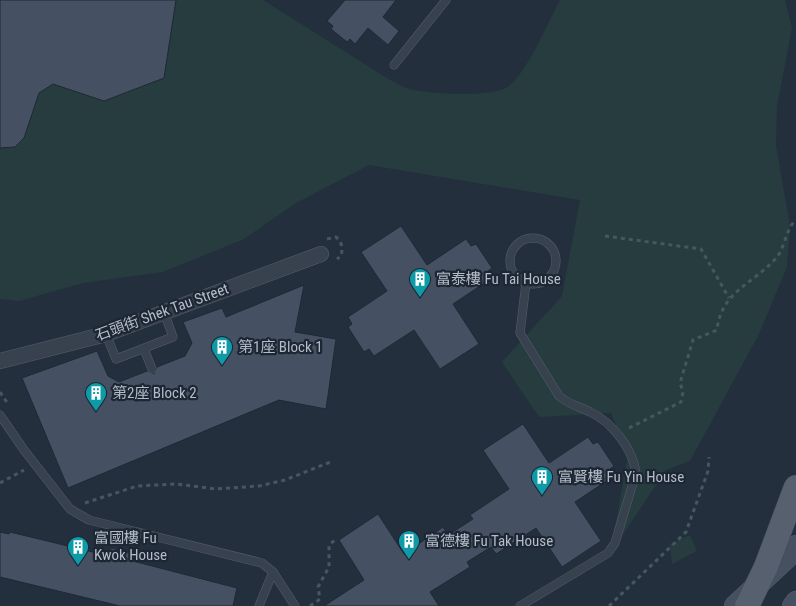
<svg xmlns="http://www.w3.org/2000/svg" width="796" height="606" viewBox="0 0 796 606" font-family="'Roboto Condensed','Noto Sans TC',sans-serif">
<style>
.green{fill:#263c3f}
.building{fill:#455162;stroke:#1f2835}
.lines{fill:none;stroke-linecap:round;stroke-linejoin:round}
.service-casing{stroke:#565f6c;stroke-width:9}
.minor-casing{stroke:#565f6c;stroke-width:16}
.secondary-casing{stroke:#565f6c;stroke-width:22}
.path{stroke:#44595c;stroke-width:3;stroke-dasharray:4 4;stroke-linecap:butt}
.service{stroke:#38414e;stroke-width:8}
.minor{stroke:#38414e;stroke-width:15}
.secondary{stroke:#465061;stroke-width:21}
.primary-bridge-casing{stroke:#414a57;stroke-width:25;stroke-linecap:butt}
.primary-bridge{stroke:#56606e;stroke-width:24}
.labels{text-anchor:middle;stroke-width:4.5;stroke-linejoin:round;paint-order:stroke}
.poi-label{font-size:15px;fill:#b4bcc9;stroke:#1d2633;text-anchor:start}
.street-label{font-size:15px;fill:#b4bcc9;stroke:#1d2633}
</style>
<rect width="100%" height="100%" fill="#242f3e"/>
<g class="green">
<path d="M176,0H263L390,80C397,83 406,89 414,90C433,94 494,98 509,86C528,71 548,22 560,0H785L792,28L777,106L776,146L790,225L787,267L759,334L690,461L666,470L610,554L628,455L611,413L539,417L502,362L562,296L580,200L369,165L296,203L244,239L163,272L83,283L19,301L0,299V147H15L24,138L39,93L53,84L104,101L164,78Z"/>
<path d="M690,535L697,551L672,564L670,544Z"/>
</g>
<g class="building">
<path d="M0,0H176L164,78L104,101L53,84L39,93L24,138L15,147L0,148Z"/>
<path d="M345,0H396L383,17L399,31L388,45L368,28L355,44L350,39L347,42L331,29L333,26L327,21Z"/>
<path d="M401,226L427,265L466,239L471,246L476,244L492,268L488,271L492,278L453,304L479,344L440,369L414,330L374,356L369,349L364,352L348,327L352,324L348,317L387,291L361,252Z"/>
<path d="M304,285L295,332L336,339L326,409L279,400L68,488L22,378L97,351L108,376L119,382L147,371L154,374L157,367L185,356L192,343L183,322L222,308L226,317Z"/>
<path d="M523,424L549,463L588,437L593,444L598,442L614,466L610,469L614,476L575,502L601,541L562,567L536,528L496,554L491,547L467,562L470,567L430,592L439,606H324L364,580L339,540L378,514L404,554L443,527L448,535L473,519L470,515L509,489L483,450Z"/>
<path d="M0,532L9,534L10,532L109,556L111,548L131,553L129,560L237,588L233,606H120L0,577Z"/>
</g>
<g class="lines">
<g class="service-casing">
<g id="service">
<path d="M394,65L446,0"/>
<circle cx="533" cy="261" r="23"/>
<path d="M106,334L116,359L173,337L164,312"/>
<path d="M144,349L152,369"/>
<path d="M0,415L24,450L70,509L89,520L262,563L273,572L295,606"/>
<path d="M259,606L273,572"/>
<path d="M520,606L608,553L615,543L636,473C633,449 612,422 590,412C579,406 569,405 559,396L520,333L526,283"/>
</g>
</g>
<g class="minor-casing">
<path id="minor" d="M0,361L106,334L321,254"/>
</g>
<g class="secondary-casing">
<g id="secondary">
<path d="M735,606L791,554L796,546"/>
<path d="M793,606L796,602"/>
</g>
</g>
<g class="path">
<path d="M605,236L701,249L729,298"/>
<path d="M327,239L336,237C342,242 343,248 341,256L337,259"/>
<path d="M0,392L8,404"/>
<path d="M629,428L681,402L683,392L680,383L693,340L717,330C721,291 754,284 777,257C785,247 786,228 796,220"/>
<path d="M0,483L24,470"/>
<path d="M85,503L137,486L176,484L215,489L259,486L285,480L333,461"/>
<path d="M310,606L320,599L318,587L329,567V545L335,540"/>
<path d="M609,606L686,532L708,471L709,457"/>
</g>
<use href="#service" class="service"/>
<use href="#minor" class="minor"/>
<use href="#secondary" class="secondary"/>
<g class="primary-bridge-casing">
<path id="primary-bridge" d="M747,606L766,567L796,487"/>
</g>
<use href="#primary-bridge" class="primary-bridge"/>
</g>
<defs>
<g id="building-pin" transform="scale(1.125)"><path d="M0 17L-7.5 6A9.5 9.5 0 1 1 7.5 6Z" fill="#0f9aa8" stroke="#1d2633"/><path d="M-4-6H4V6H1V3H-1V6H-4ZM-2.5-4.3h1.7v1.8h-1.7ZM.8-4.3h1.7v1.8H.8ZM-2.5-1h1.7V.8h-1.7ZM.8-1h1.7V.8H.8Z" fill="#fff"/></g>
</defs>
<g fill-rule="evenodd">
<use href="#building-pin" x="420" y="279"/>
<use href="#building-pin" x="222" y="347"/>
<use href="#building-pin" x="96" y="393"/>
<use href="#building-pin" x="542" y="477"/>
<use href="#building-pin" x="409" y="541"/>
<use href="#building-pin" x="78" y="547"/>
</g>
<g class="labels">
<g class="poi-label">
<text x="436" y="284">富泰樓 Fu Tai House</text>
<text x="238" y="352">第1座 Block 1</text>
<text x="112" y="398">第2座 Block 2</text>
<text x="558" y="482">富賢樓 Fu Yin House</text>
<text x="94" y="543">富國樓 Fu<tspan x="94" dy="17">Kwok House</tspan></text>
<text x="425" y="546">富德樓 Fu Tak House</text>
</g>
<g class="street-label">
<text transform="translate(162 312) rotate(-20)" y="5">石頭街 Shek Tau Street</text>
</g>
</g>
</svg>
